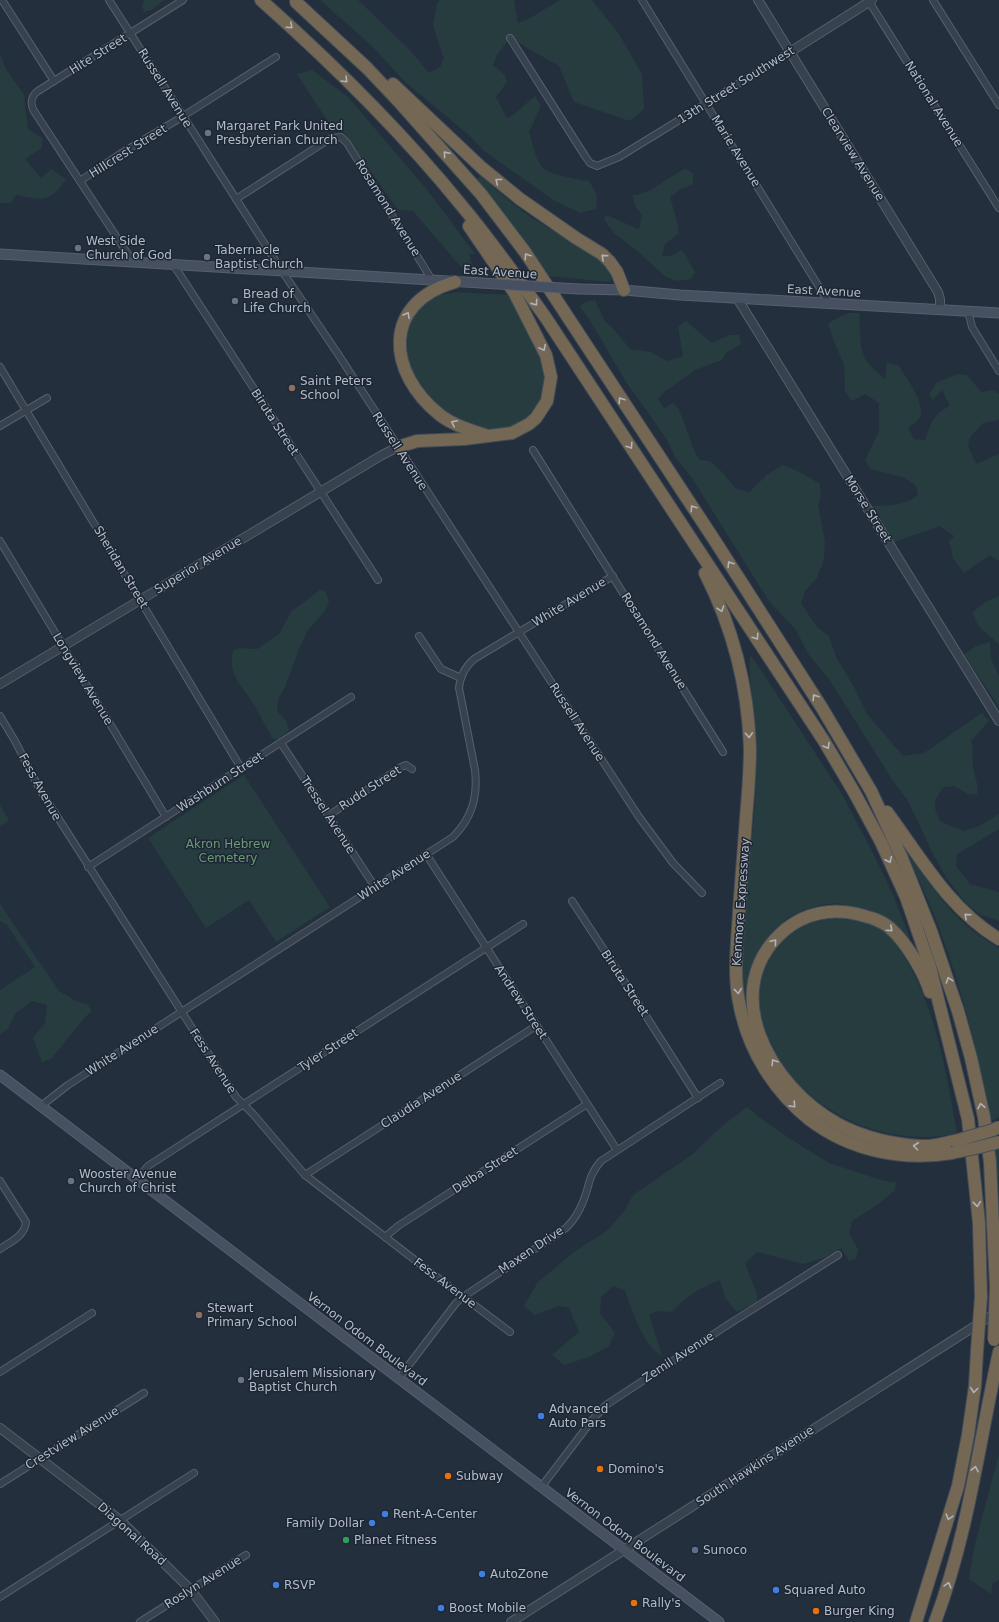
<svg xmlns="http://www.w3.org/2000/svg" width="999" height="1622" viewBox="0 0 999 1622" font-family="'DejaVu Sans',sans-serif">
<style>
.green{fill:#263c3f}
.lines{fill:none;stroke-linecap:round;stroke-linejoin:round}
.minor-casing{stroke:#565f6c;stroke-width:8}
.tertiary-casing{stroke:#565f6c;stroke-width:10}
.secondary-casing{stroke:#565f6c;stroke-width:11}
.motorway-casing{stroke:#434c59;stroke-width:14}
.minor{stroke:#38414e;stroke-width:6}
.tertiary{stroke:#38414e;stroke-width:8}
.secondary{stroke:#465061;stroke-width:9}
.motorway{stroke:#746855;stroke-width:12}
.secondary-bridge-casing{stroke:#565f6c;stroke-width:11;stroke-linecap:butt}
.motorway-bridge-casing{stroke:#434c59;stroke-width:14;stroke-linecap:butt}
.secondary-bridge{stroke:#465061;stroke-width:9}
.motorway-bridge{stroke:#746855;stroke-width:12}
.oneway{stroke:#aeb4bd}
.worship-dot{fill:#6b7280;stroke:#1d2633;stroke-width:1.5}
.education-dot{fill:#8d6e63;stroke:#1d2633;stroke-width:1.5}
.shop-dot{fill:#3f7fe0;stroke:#1d2633;stroke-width:1.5}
.food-dot{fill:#e8710a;stroke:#1d2633;stroke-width:1.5}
.leisure-dot{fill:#2e9e5b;stroke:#1d2633;stroke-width:1.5}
.service-dot{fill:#5c6f8a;stroke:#1d2633;stroke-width:1.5}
.labels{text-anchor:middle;stroke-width:3;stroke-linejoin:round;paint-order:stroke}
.street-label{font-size:12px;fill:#b4bcc9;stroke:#1d2633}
.poi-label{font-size:12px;fill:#b4bcc9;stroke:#1d2633;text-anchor:start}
.park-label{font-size:12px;fill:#6b9a76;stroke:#1d2633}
</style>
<rect width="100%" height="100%" fill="#242f3e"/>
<g class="green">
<path d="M144,0H164L151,10L144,12L142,5Z"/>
<path d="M320,0H358L410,50L429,73L440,67L444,59L433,25L437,3L440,0H514L518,23L530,18L560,0H592L619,34L642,74L644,109L630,121L574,102L559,66L510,38L497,55L493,65L504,74L507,82L496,97L507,118L513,115L535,96L541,106L529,132C533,144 535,160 544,169C552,175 579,180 589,181L597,195L596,209L580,213L553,200L484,151L470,136L405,82L372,46Z"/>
<path d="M0,55L6,69L24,95L28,129L42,138V148L25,159L41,178L51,169L66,179C50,203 43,200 16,195L11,203H0Z"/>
<path d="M312,70L348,97L428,191L475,254H469L474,270L460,266L413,211L398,210L342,130L331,125L318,107L297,74Z"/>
<path d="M685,169L693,173V184L681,189L670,197L678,225V234L665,244L662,256H671L682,250L695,272L691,279L677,281L666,277L635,249L615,234L607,224L604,217L609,216L638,229L640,227L642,215L636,207L632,195C652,194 667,177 685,169Z"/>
<path d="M481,176C494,187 507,200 521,210C549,232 594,246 613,276L610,282L547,276L476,179Z"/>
<path d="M457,292L511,295L541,355L545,372L546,385L540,405L536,413L515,428L488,431L449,417L421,390L406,362L405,335L415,308L433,296Z"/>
<path d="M595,300L604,320L612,327L630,349L650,352L667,361L683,356L678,327L686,321L712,343L730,335H739L741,344L727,352L722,360L695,370L683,379L665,391L658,399L664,408L674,403C686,417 688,443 700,460L710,461L722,472L735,488L749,492L768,474L783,465L804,474L820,484L821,497L818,504L825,541L824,559L817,578L805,591L801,603L817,627L829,636L836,657L854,687L867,714L903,756L924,753L982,713L989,721L971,741C974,750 972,757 973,766C974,778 979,781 977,795L968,794L954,786L944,787C933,800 932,806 941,822L964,831L979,826L999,814V829L957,854L956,866L970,884L999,892V921L979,914L965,902L947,879L933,854L908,801L893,781L829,679L809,655L796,630L768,600L692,478L675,457L667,440L647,411L628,385L589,319L579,306L588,301Z"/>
<path d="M849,313H859C861,327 858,343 864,356C866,363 879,374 885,379L887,363L899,366C905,376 927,406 920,417C918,421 912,425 908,428L914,439L925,440C931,424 933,414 950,406L942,390L933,400L929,395L936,383L957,374L967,375L981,392L994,390L999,394V420L983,423L970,437L968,446L976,464L999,454V561L990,555L964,573L953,558L949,541L954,536L940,526L894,542L871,506C888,506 904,506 918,495L916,486L905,478L871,469L865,460L879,431V403L865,394L852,401L845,391L844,365L833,339L828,324L835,319Z"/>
<path d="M320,590L324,591L327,595L329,602L324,612L308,630L299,649L285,687L278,700L277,711L286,721L289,730L279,739H273C266,728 261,717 255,706C244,687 227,676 233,651L239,648L257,649L279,634L291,612Z"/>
<path d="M999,596V644L979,627L972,613L985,602Z"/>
<path d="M990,642L991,659L999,676V707L964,655L976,646Z"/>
<path d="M751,655L842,794L875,857L894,897L910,938L907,939L884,917L869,910L836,903L821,905L804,911L789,917L777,928L759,949L751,971L745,1008C740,976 742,944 745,911C749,859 757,806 756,754C756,746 756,738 756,730C755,716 746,663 751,655Z"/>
<path d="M244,775L330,907L276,942L249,900L206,928L148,838Z"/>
<path d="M0,805L9,821L0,826Z"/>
<path d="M909,854C928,881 946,910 973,931C981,937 990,942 999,948V1117L991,1121C979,1062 966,1004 946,947C936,916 921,885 907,855Z"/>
<path d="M0,904L59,991L76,1001L87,1004L92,1011L86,1016L51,1059L42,1062L33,1038L45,1023L47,1005L32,1001L15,1014L8,1029L0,1034V990L35,967L7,925L0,921Z"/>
<path d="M842,918C859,920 878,923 890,936C895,940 898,948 902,953C936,1007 946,1071 957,1133C880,1151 790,1105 765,1028C763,1023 760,1017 759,1011C754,989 764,964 778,946C787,935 807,922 821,919C827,917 836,919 842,918Z"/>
<path d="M747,1107L759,1117L792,1140L829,1163L884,1181L896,1182L895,1190L877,1205L852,1221L849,1234L858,1249L856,1259L849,1261L841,1248L826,1257L803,1264L757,1252L745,1263L757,1294V1302L737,1312L725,1298L720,1280C698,1289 688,1295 672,1312L658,1311L649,1314L662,1356C643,1346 632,1310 625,1290L613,1286L601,1297L600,1313L615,1333L609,1346L589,1357L564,1365L552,1355L579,1332L569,1308L559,1306L535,1315L524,1306L538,1282L574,1252L608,1230L625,1210L633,1195L693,1154L722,1126Z"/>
<path d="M999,1147V1189L994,1149Z"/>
<path d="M999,1454V1580L993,1583L991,1594L969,1579L974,1548Z"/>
</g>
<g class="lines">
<g class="minor-casing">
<g id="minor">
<path d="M2,0L54,81"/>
<path d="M109,0L282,271L338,354L639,817L673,863L702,893"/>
<path d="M642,0L829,303"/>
<path d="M868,0L999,208"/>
<path d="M933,0L999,105"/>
<path d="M510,38L585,156L590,163L597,166L619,157L790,52"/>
<path d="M80,181L120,154L177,120L276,57"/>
<path d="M236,199L331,138L341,137L347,143L432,280"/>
<path d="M133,262L34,111C30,104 31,96 38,91L183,0"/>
<path d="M173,264L378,580"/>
<path d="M968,311L972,327L999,371"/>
<path d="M0,367L241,768"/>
<path d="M0,426L47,398"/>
<path d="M533,450L723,752"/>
<path d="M0,541L166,817"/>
<path d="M419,636L441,669L461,678"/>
<path d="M0,716L15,741L39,788L236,1097L254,1115L305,1175L433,1274L510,1332"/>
<path d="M281,743L375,887"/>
<path d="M328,816L401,767L406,765L412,769"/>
<path d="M426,854L617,1150"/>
<path d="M88,867L351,697"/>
<path d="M572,901L610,959L698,1098"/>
<path d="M41,1106L68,1085L453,837C472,818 478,797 475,770L459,688C460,677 465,667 474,659L613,576"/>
<path d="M305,1175L536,1026"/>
<path d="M137,1179L148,1166L523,924"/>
<path d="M0,1181L26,1222C25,1236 10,1242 0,1249"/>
<path d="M385,1237L398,1226L587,1104"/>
<path d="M0,1372L92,1313"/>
<path d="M399,1378L456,1303L463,1297L566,1228C573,1221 578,1214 582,1204C590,1187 587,1177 601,1161L720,1083"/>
<path d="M0,1484L144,1393"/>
<path d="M542,1486L593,1419L606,1405L726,1326L838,1255"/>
<path d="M0,1597L194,1473"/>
<path d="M140,1622L246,1555"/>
</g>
</g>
<g class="tertiary-casing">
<g id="tertiary">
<path d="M758,0L938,292L940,299V310"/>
<path d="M790,52L872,0"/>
<path d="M737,298L999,721"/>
<path d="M0,684L382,455L398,447"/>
<path d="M0,1428L120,1520L191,1590L215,1622"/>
<path d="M511,1622L997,1312"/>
</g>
</g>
<g class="secondary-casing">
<g id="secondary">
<path d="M0,254L481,283"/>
<path d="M579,289L624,290L680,295L999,313"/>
<path d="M0,1075L719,1622"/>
</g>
</g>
<g class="motorway-casing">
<g id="motorway">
<path d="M261,0C332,63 402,132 462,206C492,242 519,280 546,318L824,741L854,792L881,842L906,897L930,967L968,1119L979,1223L981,1297"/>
<path d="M296,2L367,68L401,104L481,194L525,252L715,541L822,708L871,791L901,856L931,931L958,1011L971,1058L984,1117L990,1162L996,1287"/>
<path d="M393,84L482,168L520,199L576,238L602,254L610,262L617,272L624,290"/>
<path d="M455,282C381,303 387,373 440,415C453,425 470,430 485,435"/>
<path d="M398,447L417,441L464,439L512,433L529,424L536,418L547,401L551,377L546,355L514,292L469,226"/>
<path d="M705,573C733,628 748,686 750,748C750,771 748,795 746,818C744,849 741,881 739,913C737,944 733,977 740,1007C749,1052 775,1092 810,1120C851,1151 902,1161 952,1153"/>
<path d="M887,812C921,858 949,909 999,939"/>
<path d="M930,992C924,972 906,942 890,928C881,920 869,917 857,914C832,908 806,913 786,929C714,989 771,1088 838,1124C862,1137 894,1145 922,1146C932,1147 944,1143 955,1141"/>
<path d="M916,1622L958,1486L968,1435L975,1386L977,1351"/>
<path d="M935,1622C968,1535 979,1443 999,1352"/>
</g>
</g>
<use href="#minor" class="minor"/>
<use href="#tertiary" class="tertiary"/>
<use href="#secondary" class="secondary"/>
<use href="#motorway" class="motorway"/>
<g class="secondary-bridge-casing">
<path id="secondary-bridge" d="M481,283L579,289"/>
</g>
<g class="motorway-bridge-casing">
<g id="motorway-bridge">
<path d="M955,1141L993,1130L999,1127"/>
<path d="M952,1153L976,1148L999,1142"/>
<path d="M994,1340L996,1287"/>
<path d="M977,1351L981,1297"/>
</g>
</g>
<use href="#secondary-bridge" class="secondary-bridge"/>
<use href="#motorway-bridge" class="motorway-bridge"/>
</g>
<defs><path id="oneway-chevron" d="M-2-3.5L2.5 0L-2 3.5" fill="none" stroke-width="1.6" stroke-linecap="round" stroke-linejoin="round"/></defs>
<g class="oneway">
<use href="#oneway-chevron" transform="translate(290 26) rotate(42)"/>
<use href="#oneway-chevron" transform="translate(345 80) rotate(45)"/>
<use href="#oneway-chevron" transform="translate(446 154) rotate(-131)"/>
<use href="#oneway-chevron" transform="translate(498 181) rotate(-141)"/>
<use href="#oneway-chevron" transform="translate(527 256) rotate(-124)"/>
<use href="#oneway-chevron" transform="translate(604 257) rotate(-138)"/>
<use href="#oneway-chevron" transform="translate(535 303) rotate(55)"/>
<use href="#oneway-chevron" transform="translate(407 315) rotate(-61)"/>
<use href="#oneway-chevron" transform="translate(543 348) rotate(63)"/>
<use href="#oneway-chevron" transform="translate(621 400) rotate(-123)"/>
<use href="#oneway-chevron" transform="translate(454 423) rotate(-154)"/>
<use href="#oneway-chevron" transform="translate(630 446) rotate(57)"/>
<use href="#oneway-chevron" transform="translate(693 508) rotate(-124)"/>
<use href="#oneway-chevron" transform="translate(730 564) rotate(-122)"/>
<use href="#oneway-chevron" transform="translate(721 609) rotate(71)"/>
<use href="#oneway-chevron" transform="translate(756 637) rotate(56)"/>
<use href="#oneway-chevron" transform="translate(815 697) rotate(-123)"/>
<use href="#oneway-chevron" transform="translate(749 735) rotate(87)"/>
<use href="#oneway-chevron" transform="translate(827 746) rotate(59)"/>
<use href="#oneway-chevron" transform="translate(889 860) rotate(65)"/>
<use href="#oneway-chevron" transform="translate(967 916) rotate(-138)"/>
<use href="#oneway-chevron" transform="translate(890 929) rotate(42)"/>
<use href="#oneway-chevron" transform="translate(774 942) rotate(-49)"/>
<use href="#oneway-chevron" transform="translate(949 980) rotate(-108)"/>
<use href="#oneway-chevron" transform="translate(738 991) rotate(84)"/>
<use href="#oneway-chevron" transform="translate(774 1062) rotate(-122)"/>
<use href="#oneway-chevron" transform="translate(793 1105) rotate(47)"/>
<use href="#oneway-chevron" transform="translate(981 1106) rotate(-102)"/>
<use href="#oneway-chevron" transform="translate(916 1146) rotate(-173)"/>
<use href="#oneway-chevron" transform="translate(977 1204) rotate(84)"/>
<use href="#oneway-chevron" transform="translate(974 1390) rotate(97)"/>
<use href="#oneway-chevron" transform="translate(975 1469) rotate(-78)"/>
<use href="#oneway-chevron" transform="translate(949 1517) rotate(106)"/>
<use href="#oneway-chevron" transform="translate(948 1585) rotate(-74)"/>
</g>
<g class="worship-dot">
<circle cx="208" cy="133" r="4"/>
<circle cx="78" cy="248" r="4"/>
<circle cx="207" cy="257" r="4"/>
<circle cx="235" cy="301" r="4"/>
<circle cx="71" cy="1181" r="4"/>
<circle cx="241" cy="1380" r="4"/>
</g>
<g class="education-dot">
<circle cx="292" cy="388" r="4"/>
<circle cx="199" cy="1315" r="4"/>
</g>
<g class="shop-dot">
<circle cx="541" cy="1416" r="4"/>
<circle cx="385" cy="1514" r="4"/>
<circle cx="372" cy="1523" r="4"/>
<circle cx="482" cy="1574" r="4"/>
<circle cx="276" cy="1585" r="4"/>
<circle cx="776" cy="1590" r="4"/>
<circle cx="441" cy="1608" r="4"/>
</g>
<g class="food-dot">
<circle cx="600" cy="1469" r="4"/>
<circle cx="448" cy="1476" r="4"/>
<circle cx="634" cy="1603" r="4"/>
<circle cx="816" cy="1611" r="4"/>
</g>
<circle class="leisure-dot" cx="346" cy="1540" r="4"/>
<circle class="service-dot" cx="695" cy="1550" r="4"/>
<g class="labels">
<g class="street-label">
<text transform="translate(98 54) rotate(-32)" y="4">Hite Street</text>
<text transform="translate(736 85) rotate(-32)" y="4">13th Street Southwest</text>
<text transform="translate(165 88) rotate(58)" y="4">Russell Avenue</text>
<text transform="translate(934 104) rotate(58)" y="4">National Avenue</text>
<text transform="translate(128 151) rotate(-32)" y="4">Hillcrest Street</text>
<text transform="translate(736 151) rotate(58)" y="4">Marie Avenue</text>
<text transform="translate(853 154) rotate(58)" y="4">Clearview Avenue</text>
<text transform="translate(388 208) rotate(58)" y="4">Rosamond Avenue</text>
<text transform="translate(500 272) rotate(4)" y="4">East Avenue</text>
<text transform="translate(824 291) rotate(3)" y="4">East Avenue</text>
<text transform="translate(275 422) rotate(57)" y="4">Biruta Street</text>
<text transform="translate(400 451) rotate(57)" y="4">Russell Avenue</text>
<text transform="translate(868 509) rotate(58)" y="4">Morse Street</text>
<text transform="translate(198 565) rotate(-31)" y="4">Superior Avenue</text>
<text transform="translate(121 567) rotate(59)" y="4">Sheridan Street</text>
<text transform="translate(569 602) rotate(-31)" y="4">White Avenue</text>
<text transform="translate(654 641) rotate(58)" y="4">Rosamond Avenue</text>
<text transform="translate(83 679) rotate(59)" y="4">Longview Avenue</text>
<text transform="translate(577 722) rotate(57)" y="4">Russell Avenue</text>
<text transform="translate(220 782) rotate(-33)" y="4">Washburn Street</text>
<text transform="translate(40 787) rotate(61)" y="4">Fess Avenue</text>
<text transform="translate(370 788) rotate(-33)" y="4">Rudd Street</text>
<text transform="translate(328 815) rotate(57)" y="4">Tressel Avenue</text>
<text transform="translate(394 875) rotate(-33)" y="4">White Avenue</text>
<text transform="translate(741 902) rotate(-86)" y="4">Kenmore Expressway</text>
<text transform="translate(625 983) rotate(57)" y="4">Biruta Street</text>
<text transform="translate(521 1002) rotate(57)" y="4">Andrew Street</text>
<text transform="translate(122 1050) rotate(-33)" y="4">White Avenue</text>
<text transform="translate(328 1050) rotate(-33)" y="4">Tyler Street</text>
<text transform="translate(213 1061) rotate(57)" y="4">Fess Avenue</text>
<text transform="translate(421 1100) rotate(-33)" y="4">Claudia Avenue</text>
<text transform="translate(485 1170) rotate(-33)" y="4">Delba Street</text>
<text transform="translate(531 1250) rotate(-34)" y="4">Maxen Drive</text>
<text transform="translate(445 1283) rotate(37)" y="4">Fess Avenue</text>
<text transform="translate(367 1339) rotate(37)" y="4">Vernon Odom Boulevard</text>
<text transform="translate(678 1357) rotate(-33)" y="4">Zemil Avenue</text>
<text transform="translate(72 1438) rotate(-32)" y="4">Crestview Avenue</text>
<text transform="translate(755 1466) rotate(-33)" y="4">South Hawkins Avenue</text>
<text transform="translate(132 1534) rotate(42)" y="4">Diagonal Road</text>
<text transform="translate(625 1535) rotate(37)" y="4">Vernon Odom Boulevard</text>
<text transform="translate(203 1582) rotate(-32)" y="4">Roslyn Avenue</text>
</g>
<g class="poi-label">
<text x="216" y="130">Margaret Park United<tspan x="216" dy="14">Presbyterian Church</tspan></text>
<text x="86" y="245">West Side<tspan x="86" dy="14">Church of God</tspan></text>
<text x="215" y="254">Tabernacle<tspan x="215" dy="14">Baptist Church</tspan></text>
<text x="243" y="298">Bread of<tspan x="243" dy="14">Life Church</tspan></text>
<text x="300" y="385">Saint Peters<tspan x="300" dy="14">School</tspan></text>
<text x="79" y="1178">Wooster Avenue<tspan x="79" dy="14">Church of Christ</tspan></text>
<text x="207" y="1312">Stewart<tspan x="207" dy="14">Primary School</tspan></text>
<text x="249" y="1377">Jerusalem Missionary<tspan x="249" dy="14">Baptist Church</tspan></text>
<text x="549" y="1413">Advanced<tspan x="549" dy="14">Auto Pars</tspan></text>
<text x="608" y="1473">Domino's</text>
<text x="456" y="1480">Subway</text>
<text x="393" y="1518">Rent-A-Center</text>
<text x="364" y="1527" text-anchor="end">Family Dollar</text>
<text x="354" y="1544">Planet Fitness</text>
<text x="703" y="1554">Sunoco</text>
<text x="490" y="1578">AutoZone</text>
<text x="284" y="1589">RSVP</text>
<text x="784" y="1594">Squared Auto</text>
<text x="642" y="1607">Rally's</text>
<text x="449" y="1612">Boost Mobile</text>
<text x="824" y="1615">Burger King</text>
</g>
<g class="park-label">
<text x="228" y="848">Akron Hebrew<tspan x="228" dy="14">Cemetery</tspan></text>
</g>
</g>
</svg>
